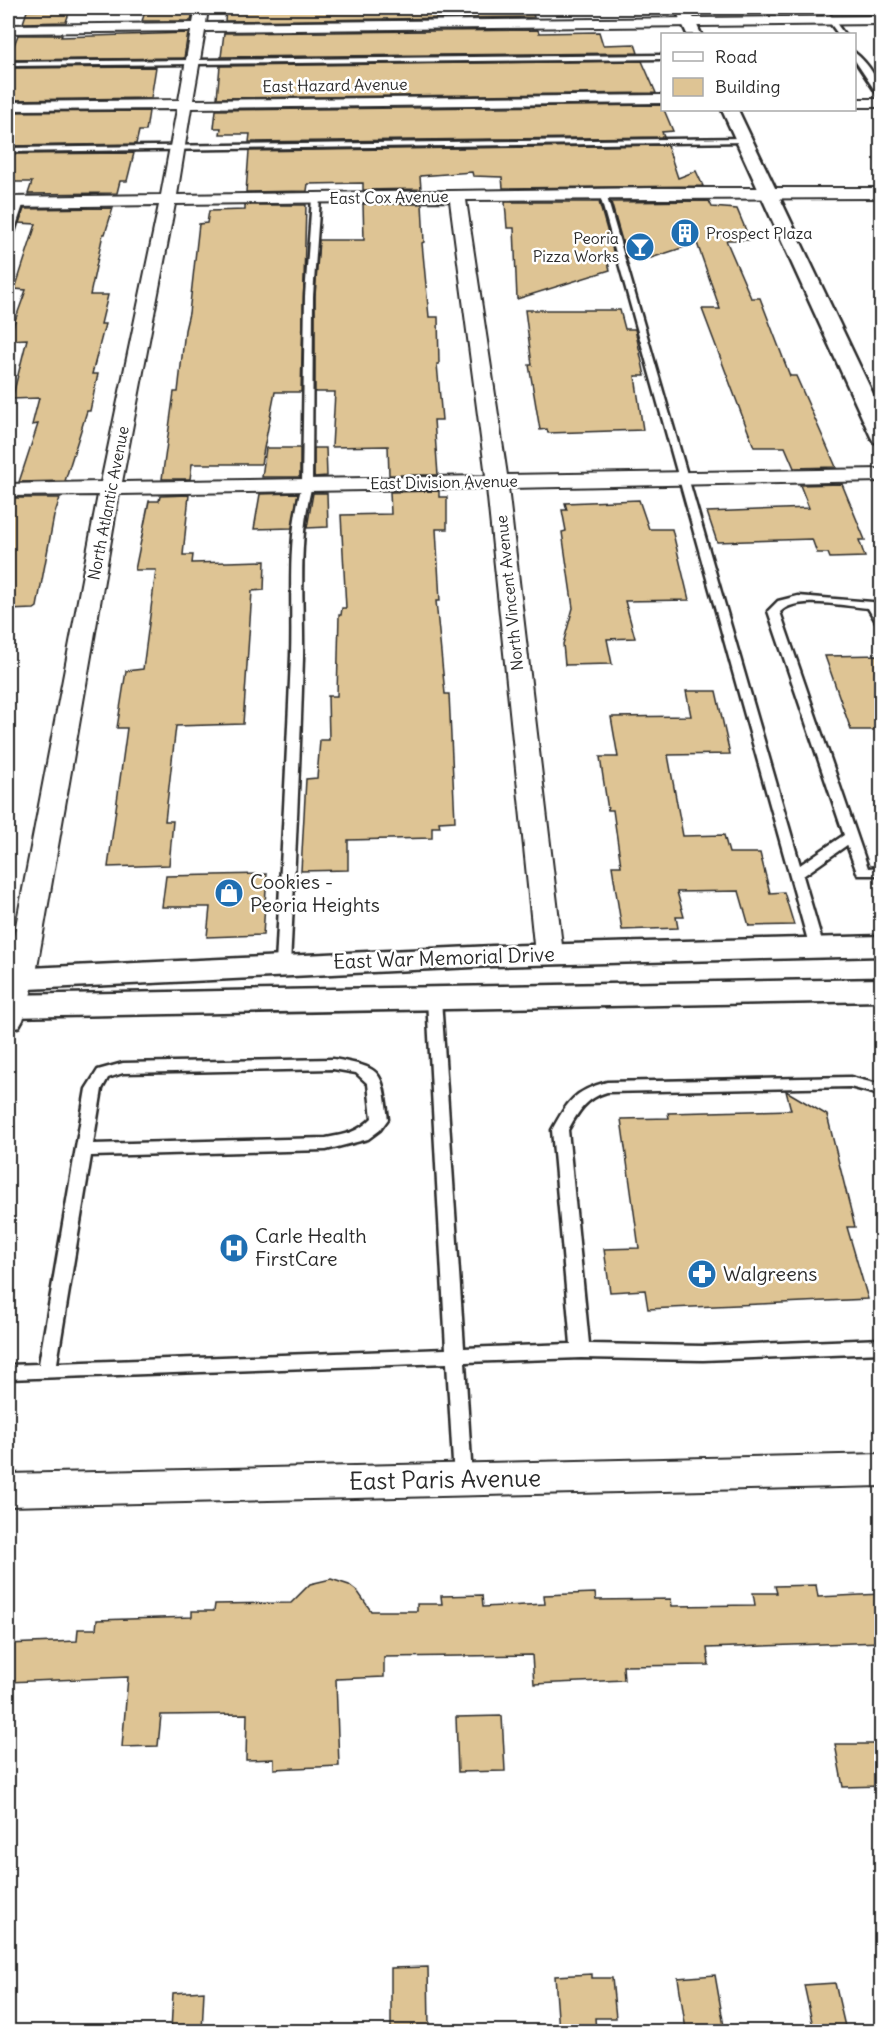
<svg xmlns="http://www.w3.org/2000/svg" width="889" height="2039" viewBox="0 0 889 2039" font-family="Delius,sans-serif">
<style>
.building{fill:#dec494;stroke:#2b2b2b;stroke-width:1.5}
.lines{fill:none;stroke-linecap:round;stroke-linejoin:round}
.lane-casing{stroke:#2b2b2b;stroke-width:5}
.street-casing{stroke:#2b2b2b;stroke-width:4}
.secondary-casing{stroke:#2b2b2b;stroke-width:5}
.highway-casing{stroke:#2b2b2b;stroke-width:5}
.lane{fill:#fff;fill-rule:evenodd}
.street{fill:#fff;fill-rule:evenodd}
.secondary{fill:#fff;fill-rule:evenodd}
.highway{fill:#fff;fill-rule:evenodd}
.labels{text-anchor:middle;stroke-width:5;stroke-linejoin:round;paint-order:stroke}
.far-street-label{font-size:16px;fill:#2b2b2b;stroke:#fff}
.far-poi-label{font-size:16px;fill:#2b2b2b;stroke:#fff;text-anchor:start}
.poi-label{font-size:20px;fill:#2b2b2b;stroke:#fff;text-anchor:start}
.street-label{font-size:20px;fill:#2b2b2b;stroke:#fff}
.near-street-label{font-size:24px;fill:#2b2b2b;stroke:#fff}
</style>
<rect width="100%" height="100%" fill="#fff"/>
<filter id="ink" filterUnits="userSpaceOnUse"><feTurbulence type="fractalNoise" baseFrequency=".0167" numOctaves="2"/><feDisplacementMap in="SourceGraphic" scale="12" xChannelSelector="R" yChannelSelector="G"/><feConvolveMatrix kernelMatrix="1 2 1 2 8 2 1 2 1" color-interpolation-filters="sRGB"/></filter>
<g filter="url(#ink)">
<g class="building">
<path d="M247,8H531L534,17L225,21L226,10H246Z"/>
<path d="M70,10L66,22L23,23L27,11Z"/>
<path d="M193,11L191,21H142L145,12Z"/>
<path d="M538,30L539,33L599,32L603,45L635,44L638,53L221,57L224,33Z"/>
<path d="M188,33L184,58L8,60L18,35H62L61,37Z"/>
<path d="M642,61L656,93L217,98L220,66Z"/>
<path d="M156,67L151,98L8,100V68Z"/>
<path d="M662,105L673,131L662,132L664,137L249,142L250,134H220L221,128H214L216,110Z"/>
<path d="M149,111L146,131H139L136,144L8,146V112Z"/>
<path d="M667,145L678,178L696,171L703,186L503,188L502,177L473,176L472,172L420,176L421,189L363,190V183L308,184L307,191L246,192L249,151Z"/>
<path d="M134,153L127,181H120L117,193L28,194L32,182H8V154Z"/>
<path d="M709,201L712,207L737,209L750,240H726L751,298H760L790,376H796L836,467L794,468L785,447H754L702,309H720L697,243L651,258H627L611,202Z"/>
<path d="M505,202H599L615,258L607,259L610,270L517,299L514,228H507Z"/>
<path d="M363,204H422L424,242L422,243L429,317H438L439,364H437L442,420H434L438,475H389L388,446L332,447L335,392H315V296L319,240H364Z"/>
<path d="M245,205H306L301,392H275L261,464H192L190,479H162L174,392H178L185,330L189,313L199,224L207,223L209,211L245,210Z"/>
<path d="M113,208L105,234H103L90,295H108L101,324H105L92,374H98L90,411H87L65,481L19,482L38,424L32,425L39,398L12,399L27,339L8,340L26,290L15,289L36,224L19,223L24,209Z"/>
<path d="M525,310H620L625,329H635L645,376H635L643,430L548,433L547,429L540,430L529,365H532Z"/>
<path d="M266,448H300V477H262Z"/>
<path d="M314,448H326L327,476L314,477Z"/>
<path d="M842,484L865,540H859L865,557L830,558L828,553H817L812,539L717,542L707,512L809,508L800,485Z"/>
<path d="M439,491V497H447V529H436L440,601H436L445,694H449L455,821L439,822L440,827H432V838L348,840V870L301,871L306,779L317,778L320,740H329L328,696H337L339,615H341L342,608H346L341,515L391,514L390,492Z"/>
<path d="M298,493L292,528L254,529L260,494Z"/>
<path d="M313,493H327L328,527L307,528Z"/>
<path d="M189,495L183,555H193L192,563L265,561L264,590L252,591L243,724L176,726L165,821H173L169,865L108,867L127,728H117L126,671L143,669L156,570H135L149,501H159L160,496Z"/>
<path d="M13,498H60L54,516L37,607L34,609L8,610V515Z"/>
<path d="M639,500L649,529H672L689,600L625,601L635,638L607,639L612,664L565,665L563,644L573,608L562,532L566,531L562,510H567L565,503Z"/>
<path d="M882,655V730H851L825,656Z"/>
<path d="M686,691H716L730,754L668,755L683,836L724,835L729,853H760L770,893L784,892L794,925L749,926L739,891L677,892L684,917H676L678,928L622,930L612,866H621L613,810H608L600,757H618L611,717L691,716Z"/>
<path d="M267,874L263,935L207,937L210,907H162L166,876Z"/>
<path d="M786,1091L827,1115L855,1227H847L868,1299L648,1309L645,1290L610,1292L604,1249L639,1248L621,1119L669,1118L668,1113L791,1110Z"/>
<path d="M331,1579L349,1585L358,1592L371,1611H417V1604H442L441,1596L482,1595L483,1607L545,1604L544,1595L595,1593L596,1600L671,1599L672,1606L755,1605L753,1593H777L775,1586L816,1585L818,1597L882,1594V1642L707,1648L709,1665L623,1666L624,1680L534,1684L532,1655L384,1657V1677L336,1679L339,1766L274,1769V1759L246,1760L247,1714L161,1715L158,1746L122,1747L128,1677L8,1682V1644L77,1641L78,1629H96L97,1620L192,1617V1611H214L215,1604L291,1603L310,1584Z"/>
<path d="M502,1716L505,1771L458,1772L456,1717Z"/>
<path d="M835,1744H882V1786L843,1787Z"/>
<path d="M428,1967L429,2028L391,2029V1968Z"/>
<path d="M592,1974V1978H612L616,2018H595L596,2031H559L555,1976Z"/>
<path d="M715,1975L724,2026L686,2030L678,1978Z"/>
<path d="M835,1983L846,2031H814L804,1985Z"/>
<path d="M204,1991L202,2031H171L173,1993Z"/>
</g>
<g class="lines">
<g class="lane-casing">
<g id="lane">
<path d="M819,8H825L844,34H838Z"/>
<path d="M854,52C868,63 882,83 882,101L854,59Z"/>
<path d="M662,55V59L8,66V62Z"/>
<path d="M744,138H747V142L8,152V148Z"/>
<path d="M599,192L606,194L800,865L844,835L768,611L778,601L798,596L872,602L876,603L882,612V626L878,625L868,608C845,606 796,595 780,612L868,868L882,867V875H858L847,845L803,876L824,948L822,951H812L810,948Z"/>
<path d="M316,196L320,198L313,296L312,485C297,542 304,600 303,658C300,760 295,863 290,965L283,970L276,965C281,862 287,759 291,656C293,598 286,542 302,485L305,296L312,198Z"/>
<path d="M17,200L24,202L12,238L8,240V227Z"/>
<path d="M434,994L441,999L464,1348L571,1344L552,1130C568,1101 574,1091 607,1082L850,1077L882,1085V1098L873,1093L850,1087L607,1092C586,1098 578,1112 568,1130L589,1344L703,1346L882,1339V1353L703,1360L581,1358L465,1362L472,1479L470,1485L463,1487L456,1485L454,1479L447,1363L8,1379V1365L39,1364L86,1089L98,1070L123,1063L333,1059C383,1068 382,1070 388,1119L380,1130L368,1139L326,1150L91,1156L57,1363L446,1349L427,999ZM333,1069L356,1073L368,1084L372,1118C359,1132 344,1135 326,1138L93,1144L102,1089L108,1078L123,1073Z"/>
</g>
</g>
<g class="street-casing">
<g id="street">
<path d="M196,8H208L206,23L882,16V24L205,31L193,100L662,95V103L191,108L177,195L654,188H882V198L466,200L507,475L882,469V481L508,488L563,954L559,961L549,963L539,961L535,954L487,488L119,494L35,979L23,1020L19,1027L8,1030V968L98,495L8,496V484L101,482L159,205L8,207V197L161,195L177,109L8,110V102L179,100L191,31L8,33V25L193,23ZM450,201L486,476L122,482L175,204Z"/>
<rect x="854" y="99" width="28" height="8"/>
<path d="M882,1454V1486L8,1506V1474Z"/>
</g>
</g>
<g class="secondary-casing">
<g id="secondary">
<path d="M675,8H689L701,34H687Z"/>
<path d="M722,110H738L882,413V443L874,442L871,437Z"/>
</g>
</g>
<g class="highway-casing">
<g id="highway">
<path d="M882,936V956L493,966L8,990V969L493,946Z"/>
<path d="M882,979V1001L8,1017V995Z"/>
</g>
</g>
<use href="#lane" class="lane"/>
<use href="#street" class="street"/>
<use href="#secondary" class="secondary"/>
<use href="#highway" class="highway"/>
</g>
</g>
<defs>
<g id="building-disc" transform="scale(1.5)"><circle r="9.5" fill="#1f6fb2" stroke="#fff"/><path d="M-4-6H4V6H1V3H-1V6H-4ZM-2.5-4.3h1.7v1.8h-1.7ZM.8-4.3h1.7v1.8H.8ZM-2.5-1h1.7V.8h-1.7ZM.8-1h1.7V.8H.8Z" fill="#fff"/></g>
<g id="bar-disc" transform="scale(1.5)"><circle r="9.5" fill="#1f6fb2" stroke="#fff"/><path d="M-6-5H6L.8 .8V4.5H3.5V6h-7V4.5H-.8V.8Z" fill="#fff"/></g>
<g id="shop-disc" transform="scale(1.5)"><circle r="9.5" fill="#1f6fb2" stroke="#fff"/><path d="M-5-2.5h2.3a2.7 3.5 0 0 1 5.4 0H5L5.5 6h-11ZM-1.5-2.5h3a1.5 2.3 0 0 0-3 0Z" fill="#fff"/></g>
<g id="hospital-disc" transform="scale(1.5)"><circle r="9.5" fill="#1f6fb2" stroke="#fff"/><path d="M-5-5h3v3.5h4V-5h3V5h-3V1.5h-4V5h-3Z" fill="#fff"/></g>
<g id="pharmacy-disc" transform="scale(1.5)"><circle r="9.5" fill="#1f6fb2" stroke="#fff"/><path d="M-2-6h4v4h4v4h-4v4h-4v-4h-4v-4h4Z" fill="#fff"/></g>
</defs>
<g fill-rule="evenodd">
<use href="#building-disc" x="685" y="233"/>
<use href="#bar-disc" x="640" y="247"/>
<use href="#shop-disc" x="229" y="893"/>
<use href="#hospital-disc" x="234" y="1248"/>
<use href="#pharmacy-disc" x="702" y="1274"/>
</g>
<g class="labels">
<g class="far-street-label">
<text transform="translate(335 85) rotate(-1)" y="6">East Hazard Avenue</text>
<text transform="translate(389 197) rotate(-1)" y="6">East Cox Avenue</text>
<text transform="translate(444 482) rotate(-1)" y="6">East Division Avenue</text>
<text transform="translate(108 503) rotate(-79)" y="6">North Atlantic Avenue</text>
<text transform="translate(509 593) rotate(-96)" y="6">North Vincent Avenue</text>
</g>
<g class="far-poi-label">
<text x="706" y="239">Prospect Plaza</text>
<text x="619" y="244" text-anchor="end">Peoria<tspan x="619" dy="18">Pizza Works</tspan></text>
</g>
<g class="poi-label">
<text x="250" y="889">Cookies -<tspan x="250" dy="23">Peoria Heights</tspan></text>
<text x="255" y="1243">Carle Health<tspan x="255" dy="23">FirstCare</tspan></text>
<text x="723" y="1281">Walgreens</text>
</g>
<g class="street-label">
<text transform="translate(444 958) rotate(-2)" y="7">East War Memorial Drive</text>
</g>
<g class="near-street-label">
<text transform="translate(445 1480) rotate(-1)" y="8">East Paris Avenue</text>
</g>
</g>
<rect width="889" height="2039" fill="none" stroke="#fff" stroke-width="30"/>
<rect x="15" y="15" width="859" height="2009" fill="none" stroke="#2b2b2b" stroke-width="2" filter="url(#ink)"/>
<rect x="661" y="33" width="195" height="78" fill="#ffffff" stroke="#aaaaaa" stroke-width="1.5"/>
<rect x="673" y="52" width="30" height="9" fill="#ffffff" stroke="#aaaaaa" stroke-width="1.5"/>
<text x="715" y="63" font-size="18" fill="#2b2b2b">Road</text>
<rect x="673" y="78" width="30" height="18" fill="#dec494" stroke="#aaaaaa" stroke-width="1.5"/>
<text x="715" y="93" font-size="18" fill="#2b2b2b">Building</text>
</svg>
